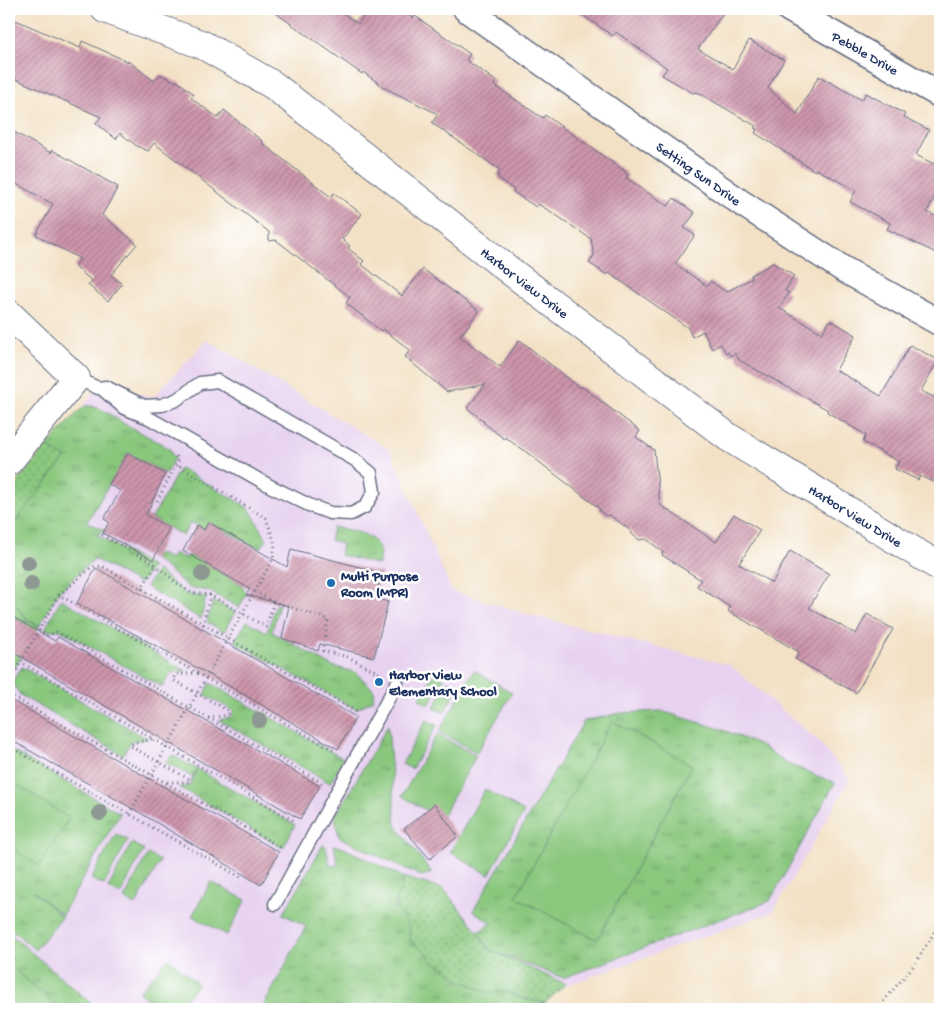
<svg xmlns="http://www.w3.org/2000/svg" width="949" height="1018" viewBox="0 0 949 1018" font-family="'Gochi Hand',sans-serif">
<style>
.built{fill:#e7d2ef}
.grass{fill:url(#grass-tufts);stroke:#527c6e}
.garden{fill:url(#garden-dots);stroke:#527c6e}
.pitch{fill:#8ac87e;stroke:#527c6e}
.building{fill:url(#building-hatch)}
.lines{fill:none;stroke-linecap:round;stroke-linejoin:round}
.service-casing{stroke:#676d82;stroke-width:15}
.minor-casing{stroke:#676d82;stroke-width:28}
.tertiary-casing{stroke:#676d82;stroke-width:30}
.path{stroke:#676d82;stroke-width:3;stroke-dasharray:1 4;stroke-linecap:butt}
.service{stroke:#fff;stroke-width:12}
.minor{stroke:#fff;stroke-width:25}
.tertiary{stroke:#fff;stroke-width:28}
.tree{fill:#8e9892}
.poi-dot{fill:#1f6fb2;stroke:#fff;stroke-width:2}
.labels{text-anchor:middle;stroke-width:5;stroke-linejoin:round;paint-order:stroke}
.street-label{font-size:14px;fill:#1b2f5e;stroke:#fff}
.poi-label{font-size:14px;font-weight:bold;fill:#1b2f5e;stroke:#fff;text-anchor:start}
</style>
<defs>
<pattern id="grass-tufts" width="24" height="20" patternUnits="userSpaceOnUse" patternTransform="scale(1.25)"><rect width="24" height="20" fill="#8ac87e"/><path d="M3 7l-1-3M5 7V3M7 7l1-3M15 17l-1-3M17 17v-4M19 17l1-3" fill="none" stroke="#70a36a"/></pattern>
<pattern id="garden-dots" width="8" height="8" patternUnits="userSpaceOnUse" patternTransform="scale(1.25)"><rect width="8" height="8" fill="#8ac87e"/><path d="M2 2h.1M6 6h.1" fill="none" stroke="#70a36a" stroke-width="1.8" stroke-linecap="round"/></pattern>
<pattern id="building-hatch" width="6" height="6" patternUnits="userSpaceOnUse" patternTransform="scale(1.25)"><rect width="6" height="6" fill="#cd95ab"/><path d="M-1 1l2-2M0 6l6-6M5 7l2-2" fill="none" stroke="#a67a8e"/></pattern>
</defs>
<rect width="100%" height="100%" fill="#fff"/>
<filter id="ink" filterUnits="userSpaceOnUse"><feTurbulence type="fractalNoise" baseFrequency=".02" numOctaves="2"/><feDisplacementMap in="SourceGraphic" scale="10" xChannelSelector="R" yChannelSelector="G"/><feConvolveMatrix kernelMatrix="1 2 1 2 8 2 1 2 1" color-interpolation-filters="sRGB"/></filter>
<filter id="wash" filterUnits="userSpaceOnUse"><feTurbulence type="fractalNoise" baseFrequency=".0096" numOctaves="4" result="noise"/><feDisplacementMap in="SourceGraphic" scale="20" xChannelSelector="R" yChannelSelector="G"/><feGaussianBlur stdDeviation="1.12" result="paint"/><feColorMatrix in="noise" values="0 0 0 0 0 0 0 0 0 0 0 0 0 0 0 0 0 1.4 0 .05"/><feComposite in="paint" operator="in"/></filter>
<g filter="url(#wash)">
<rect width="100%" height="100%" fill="#f3e1c5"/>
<path class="built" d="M207,340L390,450L452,591L530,615L730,665L818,741L850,779L773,912L559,988L539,1009H98L9,933V494L80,410L106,377L132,392L153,397Z"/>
<g class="grass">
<path d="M85,406C102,404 120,423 135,430C146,435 159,442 170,449L172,455L175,457L166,474L128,453L87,522L105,530L97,535L152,567L140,584L94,559L58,593L39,626L28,620L17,607L9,601V529L65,458L47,446L78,412Z"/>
<path d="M180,468L249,508L267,540L260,549L208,522L204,529L191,522L183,536L152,518Z"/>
<path d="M333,527C349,530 373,532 379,549C381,553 379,560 379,565L340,555L342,544L330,540Z"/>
<path d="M157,553L171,559L174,553L185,558L190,555L240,584L247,593L239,608L209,591L189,588L167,569L154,559Z"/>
<path d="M157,570L186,594L206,597L201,619L146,587Z"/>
<path d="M61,599L186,671H187L171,673L162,687L60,630H47L45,629Z"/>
<path d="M213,601L235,612L224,632L207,622Z"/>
<path d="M276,604L279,605L272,632L332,666L355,672L374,690L373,700L356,709L234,642L247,621L267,632Z"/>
<path d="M22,667L148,739L131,741L123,755L20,695L13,684V680Z"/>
<path d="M210,683L344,759L330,783L219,720L231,717L234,711L205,695Z"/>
<path d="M661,711L721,729L761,746L786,763L835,783L770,901L563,978L490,950L478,932L492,923L473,911L584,721L621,713Z"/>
<path d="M388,725L396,825L432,873L421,876L339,837L335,817Z"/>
<path d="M9,749L120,813L62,915L34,892L62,917L35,950L9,927Z"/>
<path d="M197,769L295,825L283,848L179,787L189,786Z"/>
<path d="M323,845L326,847L330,866L338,865L334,845L344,848L403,877L401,891L396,898L409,927L410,941L428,954L433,962L444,967L459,980L491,993L504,991L524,999L545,1003L539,1009H262L306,926L283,914Z"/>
<path d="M9,933L98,1009H9Z"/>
</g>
<g class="garden">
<path d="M47,446L65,458L9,530V492Z"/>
<path d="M9,601L17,607L27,620L39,626L15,668L9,664V658L27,625L9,615Z"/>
<path d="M172,755L197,769L192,777L165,762Z"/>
<path d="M403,877L444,889L478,932L490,950L566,984L545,1003L524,999L504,991L491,993L459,980L444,967L433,962L428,954L410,941L409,927L397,909L396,898L401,891Z"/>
</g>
<g class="pitch">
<path d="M474,670L512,693L477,753L439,732Z"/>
<path d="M434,673L444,678L429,705L419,699Z"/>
<path d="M448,681L458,687L444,713L434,708Z"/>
<path d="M426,720L437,725L412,769L402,764Z"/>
<path d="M612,721L692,765L597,940L516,897Z"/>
<path d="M437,734L476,756L441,819L402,796Z"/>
<path d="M9,780L69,818L39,866L9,846Z"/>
<path d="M485,789L524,812L489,875L450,852Z"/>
<path d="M116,834L128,840L104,885L91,879Z"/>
<path d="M132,843L144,850L120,895L108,888Z"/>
<path d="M148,854L160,861L136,905L124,899Z"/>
<path d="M211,882L246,900L227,935L192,916Z"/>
<path d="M168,958L198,984L176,1009H159L139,992Z"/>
<path d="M9,965L61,1009H9Z"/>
</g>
<g id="blocks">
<g class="building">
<path d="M270,9H337L358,24L369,9H399L413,18L415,16L470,54L466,60L496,81L494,85L538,115L543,118L545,115L626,172L625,173L628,175L626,178L668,206L674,198L695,213L684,228L695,235L675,264L707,286L710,281L726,292L752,278L751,275L773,263L794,276L785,291L789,293L779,308L822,333L830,320L856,335L836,370L881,396L910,345L938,360L921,391L940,400V467L933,482L920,476L918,480L895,469L899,462L863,442L866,435L827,412L828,410L739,360L735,353L730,356L728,352L726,353L721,344L712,349L703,331L692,337L688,328L609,273L607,275L589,263L594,255L591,239L553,213L538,204L536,207L513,192L514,190L498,178L499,176L497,175L500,170L432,123L438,114L385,88L363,72L362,74Z"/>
<path d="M574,9H726L698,49L733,69L749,40L784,60L768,88L797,114L819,76L862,100L866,93L905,114L904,117L929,130L916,155L940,167L933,183L940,186L927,212L940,218V255L887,229L890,223L850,202L856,190L816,169L815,171L755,133L757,129L754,128L756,126L697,92L693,93L662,75L667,68L616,32L613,36Z"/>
<path d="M9,17L80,48L82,41L131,63L154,81L160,74L176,82L177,81L194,94L191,98L218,118L224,110L262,141L261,142L331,197L334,193L362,214L342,239L350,246L348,248L364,261L361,264L402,296L423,269L479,311L460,336L500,367L520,340L580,388L581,386L640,431L636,437L654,450L660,505L716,542L734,514L760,530L739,564L772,583L790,551L829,574L809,608L856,634L867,614L893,629L856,693L795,659L799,652L728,611L730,607L697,586L701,580L662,555L663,552L646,539L639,540L632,534L631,531L610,515L606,516L600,511L599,508L521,448V449L505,437L504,439L483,422L484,421L467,408L486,384L447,392L405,357L410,350L383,329L381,331L346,303L350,297L276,240L269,241V232L154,143L148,151L137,146L120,133L116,139L96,123L101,117L9,76Z"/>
<path d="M14,132L51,153L52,150L118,187L102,215L137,244L111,275L122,284L108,301L88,285L92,281L74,266L80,259L36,235L53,204L9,180V141Z"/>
<path d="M128,453L165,474L146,515L169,528L153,560L103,533L109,522L104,519L120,491L109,484Z"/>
<path d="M208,522L287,567L291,549L382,573L375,598L388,602L374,657L320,644L318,651L282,638L289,606L246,595L250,589L183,551L197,525L204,530Z"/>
<path d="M96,568L356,717L338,749L203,671L77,603Z"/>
<path d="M9,615L55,641L58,637L320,786L300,819L9,650Z"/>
<path d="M9,699L279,852L261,885L137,811L9,739Z"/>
<path d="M434,804L458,836L430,859L404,829Z"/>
</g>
</g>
</g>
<g filter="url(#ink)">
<use href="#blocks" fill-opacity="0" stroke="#676d82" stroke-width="1"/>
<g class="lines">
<g class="service-casing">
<g id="service">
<path d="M76,378L98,388H101L124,408L149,418L272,487L311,506L330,513L351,514L365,507L374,492L371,473L355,460L218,381L200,383L176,400L162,405L144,406L106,387L98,388"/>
<path d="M275,904L397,683"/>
</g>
</g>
<g class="minor-casing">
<g id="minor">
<path id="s1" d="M466,9L740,202L843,269L940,323"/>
<path id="s2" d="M789,9L940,95"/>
</g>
</g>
<g class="tertiary-casing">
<g id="tertiary">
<path id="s3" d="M105,9L203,45L273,85L501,264L728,437L940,567"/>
<path d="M9,314L76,378L9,461"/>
</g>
</g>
<g class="path">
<path d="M157,501L179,460L175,454"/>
<path d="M102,535L156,565L179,585L192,593L210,595"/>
<path d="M141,589L156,565"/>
<path d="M255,592L274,602L328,619L323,651L348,657L383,675"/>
<path d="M59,595L92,567L102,566L358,713"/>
<path d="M203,625L210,595L266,627L274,602"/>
<path d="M39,630L46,636L57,632L322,783"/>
<path d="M24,664L296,822"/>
<path d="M9,671L14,674"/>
<path d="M198,673L175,675L173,680L229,711L227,715L208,718"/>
<path d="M9,683L59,595L335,751"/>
<path d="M9,695L282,848"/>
<path d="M152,739L133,743L130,746L189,779V782H167"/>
<path d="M9,746L244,879"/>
<path d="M129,814L273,559L275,544L266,518L177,465"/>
<path d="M9,956L16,962"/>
<path d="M877,1009L915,964L940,923"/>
</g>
<use href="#service" class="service"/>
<use href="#minor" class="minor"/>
<use href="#tertiary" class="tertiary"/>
</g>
<g class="tree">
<circle cx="28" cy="563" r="8"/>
<circle cx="202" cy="574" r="8"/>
<circle cx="31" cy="584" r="8"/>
<circle cx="259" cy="720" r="8"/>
<circle cx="100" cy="813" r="8"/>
</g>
</g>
<g class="poi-dot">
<circle cx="331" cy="583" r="5"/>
<circle cx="379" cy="682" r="5"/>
</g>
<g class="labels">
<g class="street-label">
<text dy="5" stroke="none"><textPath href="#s2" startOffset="88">Pebble Drive</textPath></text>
<text dy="5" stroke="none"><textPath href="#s1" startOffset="285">Setting Sun Drive</textPath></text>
<text dy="5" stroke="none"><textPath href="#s3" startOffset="505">Harbor View Drive</textPath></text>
<text dy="5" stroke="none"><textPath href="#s3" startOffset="910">Harbor View Drive</textPath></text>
</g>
<g class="poi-label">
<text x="341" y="580">Multi Purpose<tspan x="341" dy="16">Room (MPR)</tspan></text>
<text x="389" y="679">Harbor View<tspan x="389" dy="16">Elementary School</tspan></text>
</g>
</g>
<rect width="949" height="1018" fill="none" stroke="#fff" stroke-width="30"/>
</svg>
